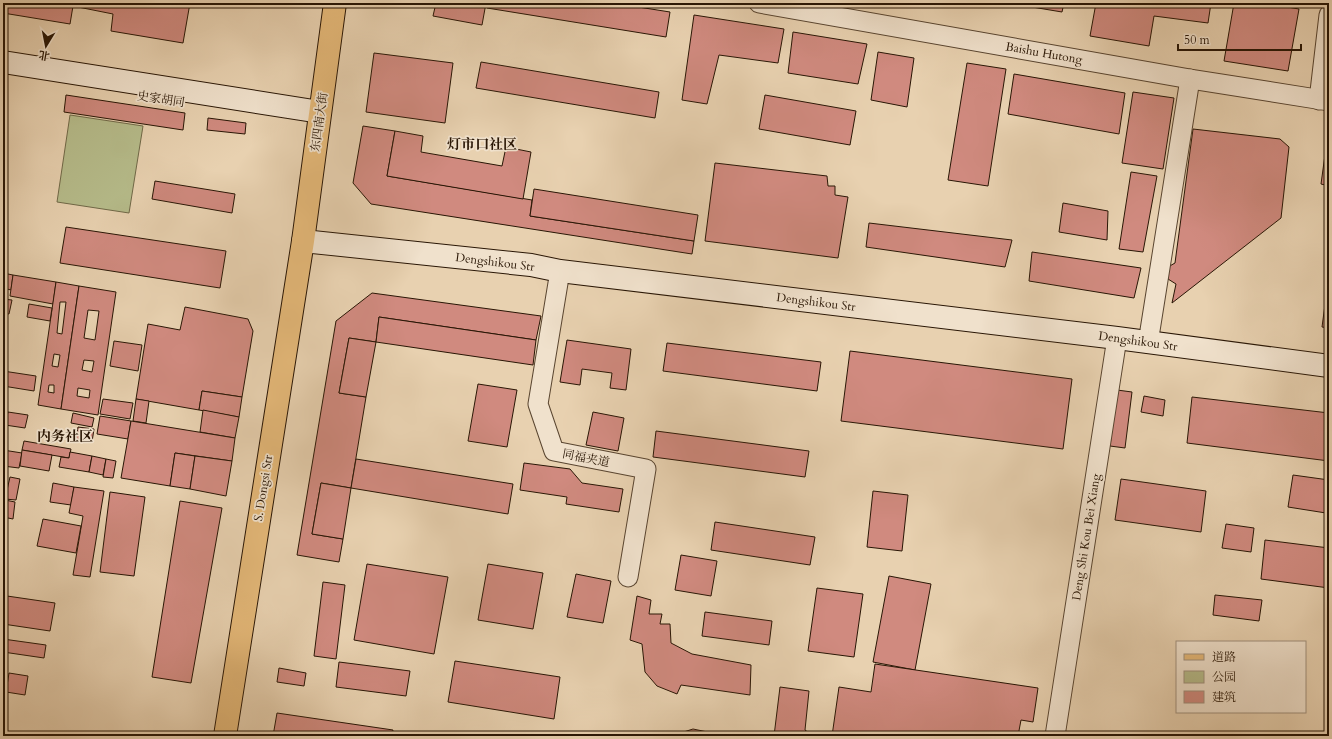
<svg xmlns="http://www.w3.org/2000/svg" width="1332" height="739" viewBox="0 0 1332 739" font-family="Cardo,'Noto Serif SC',serif">
<style>
.green{fill:#b6bc8b;stroke:#706948}
.building{fill:#d08a7f;stroke:#291605;fill-rule:evenodd}
.lines{fill:none;stroke-linecap:round;stroke-linejoin:round}
.street-casing{stroke:#594530;stroke-width:21}
.secondary-casing{stroke:#291605;stroke-width:24}
.primary-casing{stroke:#291605;stroke-width:24}
.street{stroke:#f0e1cc;stroke-width:19}
.secondary{stroke:#f0e1cc;stroke-width:22}
.primary{stroke:#e4b878;stroke-width:22}
.labels{text-anchor:middle;stroke-width:3.5;stroke-linejoin:round;paint-order:stroke}
.street-label{font-size:12px;fill:#291605;stroke:#f0e1cc}
.quarter-label{font-size:14px;font-weight:bold;fill:#291605;stroke:#f0e1cc}
</style>
<rect width="100%" height="100%" fill="#e8d1b0"/>
<filter id="stains"><feTurbulence type="fractalNoise" baseFrequency=".005" numOctaves="4"/><feColorMatrix values="0 0 0 0 .2 0 0 0 0 .09 0 0 0 0 .02 0 0 0 .5 -.17"/></filter>
<radialGradient id="worn" r=".72"><stop offset=".6" stop-color="#630" stop-opacity="0"/><stop offset="1" stop-color="#630" stop-opacity=".3"/></radialGradient>
<path class="green" d="M70,115L143,126L129,213L57,202Z"/>
<g class="building">
<path d="M3,3H190L183,43L111,31L113,14L73,6L70,24L3,13Z"/>
<path d="M436,3H486L482,25L433,16Z"/>
<path d="M488,3H613L670,12L666,37L487,8Z"/>
<path d="M1008,3H1064L1062,12Z"/>
<path d="M1096,3H1211L1208,23L1154,16L1149,46L1090,36Z"/>
<path d="M1234,3H1264L1299,9L1288,71L1224,61Z"/>
<path d="M694,15L784,29L778,63L719,55L707,104L682,100Z"/>
<path d="M793,32L867,44L858,84L788,73Z"/>
<path d="M878,52L914,58L907,107L871,100Z"/>
<path d="M374,53L453,63L445,123L366,112Z"/>
<path d="M481,62L659,92L655,118L476,88Z"/>
<path d="M967,63L1006,69L988,186L948,180Z"/>
<path d="M1014,74L1125,93L1119,134L1008,114Z"/>
<path d="M1133,92L1174,98L1163,169L1122,163Z"/>
<path d="M66,95L185,113L183,130L64,112Z"/>
<path d="M765,95L856,111L850,145L759,129Z"/>
<path d="M208,118L246,123L245,134L207,130Z"/>
<path d="M363,126L395,131L387,176L532,200L530,216L694,241L692,254L371,204L353,183Z"/>
<path d="M1193,129L1280,139L1289,147L1281,218L1172,303L1176,284L1168,279V267L1175,263Z"/>
<path d="M395,131L423,136L421,152L502,166L506,147L531,152L523,199L387,176Z"/>
<path d="M1328,133H1329V186L1321,184Z"/>
<path d="M715,163L827,176L828,186H835V195L848,197L838,258L705,241Z"/>
<path d="M1131,172L1157,176L1143,252L1119,249Z"/>
<path d="M155,181L235,194L232,213L152,199Z"/>
<path d="M534,189L698,215L694,241L530,216Z"/>
<path d="M1063,203L1108,211L1107,240L1059,232Z"/>
<path d="M869,223L1012,240L1005,267L866,247Z"/>
<path d="M66,227L226,251L220,288L60,263Z"/>
<path d="M1032,252L1141,268L1134,298L1029,281Z"/>
<path d="M3,273L13,275L11,290L3,288Z"/>
<path d="M13,275L56,282L53,304L10,296Z"/>
<path d="M1329,275V328L1322,327Z"/>
<path d="M56,282L79,286L61,409L38,405ZM60,302H66L62,334L57,333ZM54,354L60,355L58,367L52,366ZM49,385H54V393L48,392Z"/>
<path d="M79,286L116,292L98,415L61,409ZM88,310L99,311L95,340L84,338ZM84,360L94,361L92,372L82,370ZM78,388L90,390L89,398L77,396Z"/>
<path d="M372,293L541,316L536,340L379,317L376,342L349,338L339,393L366,397L351,488L321,483L312,534L343,539L339,562L297,555L336,321Z"/>
<path d="M3,299L12,300L9,314L3,313Z"/>
<path d="M29,304L52,308L50,321L27,317Z"/>
<path d="M185,307L248,319L253,331L242,397L202,391L199,410L136,399L148,324L180,330Z"/>
<path d="M379,317L536,340L533,365L376,342Z"/>
<path d="M349,338L376,342L366,397L339,393Z"/>
<path d="M567,340L631,349L626,390L610,388L612,373L582,369L580,385L560,382Z"/>
<path d="M114,341L142,345L138,371L110,366Z"/>
<path d="M667,343L821,362L817,391L663,371Z"/>
<path d="M850,351L1072,379L1063,449L841,421Z"/>
<path d="M3,371L36,376L34,391L3,386Z"/>
<path d="M478,384L517,390L507,447L468,441Z"/>
<path d="M1117,390L1132,392L1125,448L1110,446Z"/>
<path d="M202,391L242,397L239,417L199,410Z"/>
<path d="M1144,396L1165,400L1163,416L1141,412Z"/>
<path d="M1192,397L1329,413V461L1187,443Z"/>
<path d="M103,399L133,403L130,419L100,414Z"/>
<path d="M136,399L149,401L146,423L133,421Z"/>
<path d="M203,410L239,417L235,438L200,432Z"/>
<path d="M8,412L28,415L25,428L5,425Z"/>
<path d="M593,412L624,418L618,451L586,445Z"/>
<path d="M73,413L94,418L92,427L71,423Z"/>
<path d="M100,416L131,421L128,439L97,434Z"/>
<path d="M131,421L235,438L232,461L175,453L170,486L121,478Z"/>
<path d="M78,427L94,429L92,442L76,439Z"/>
<path d="M656,431L809,451L805,477L653,457Z"/>
<path d="M24,441L71,449L69,458L22,450Z"/>
<path d="M3,450L22,453L19,468L3,466Z"/>
<path d="M22,450L52,455L49,471L20,466Z"/>
<path d="M70,452L92,456L89,472L59,467L61,457L69,458Z"/>
<path d="M175,453L195,456L190,489L170,486Z"/>
<path d="M92,456L106,459L103,475L89,472Z"/>
<path d="M195,456L232,461L226,496L190,489Z"/>
<path d="M106,459L116,461L113,478L103,477Z"/>
<path d="M356,459L513,484L508,514L351,488Z"/>
<path d="M524,463L570,469L582,483L623,489L619,512L566,504L567,497L520,490Z"/>
<path d="M1293,475L1329,480V494L1326,513L1288,507Z"/>
<path d="M10,477L20,479L16,500L5,499Z"/>
<path d="M1121,479L1206,491L1201,532L1115,520Z"/>
<path d="M53,483L74,487L71,505L50,502Z"/>
<path d="M321,483L351,488L343,539L312,534Z"/>
<path d="M74,487L104,491L90,577L73,575L83,516L69,513Z"/>
<path d="M873,491L908,495L902,551L867,547Z"/>
<path d="M110,492L145,497L134,576L100,572Z"/>
<path d="M5,500L15,502L13,519L3,517Z"/>
<path d="M180,501L222,508L191,683L152,677Z"/>
<path d="M43,519L81,526L76,553L37,546Z"/>
<path d="M715,522L815,537L810,565L711,550Z"/>
<path d="M1226,524L1254,528L1251,552L1222,548Z"/>
<path d="M1265,540L1329,548V588L1261,579Z"/>
<path d="M681,555L717,561L711,596L675,590Z"/>
<path d="M367,564L448,577L434,654L354,640Z"/>
<path d="M488,564L543,573L533,629L478,620Z"/>
<path d="M576,574L611,581L603,623L567,617Z"/>
<path d="M889,576L931,584L915,670L873,662Z"/>
<path d="M323,582L345,585L336,659L314,656Z"/>
<path d="M817,588L863,594L854,657L808,651Z"/>
<path d="M1215,595L1262,600L1259,621L1213,615Z"/>
<path d="M7,596L55,603L50,631L3,624Z"/>
<path d="M637,596L651,600L649,614H662L660,624H670L671,643L692,654L751,665L750,695L681,685L677,694L657,686L645,672L642,644L630,640Z"/>
<path d="M705,612L772,621L769,645L702,636Z"/>
<path d="M3,639L46,645L44,658L3,652Z"/>
<path d="M455,661L560,677L554,719L448,702Z"/>
<path d="M339,662L410,671L406,696L336,687Z"/>
<path d="M875,664L1038,688L1033,722L1021,720L1018,736H832L839,687L871,692Z"/>
<path d="M279,668L306,673L304,686L277,682Z"/>
<path d="M9,673L28,676L25,695L6,692Z"/>
<path d="M780,687L809,691L805,730L813,736H774Z"/>
<path d="M277,713L393,730L392,736H273Z"/>
<path d="M693,729L727,736H671Z"/>
</g>
<g class="lines">
<g class="street-casing">
<g id="street">
<path d="M759,3L1190,79L1329,101"/>
<path d="M1319,100L1329,15"/>
<path d="M560,271L538,404L554,451L646,469L628,577"/>
<path d="M1148,343L1190,79"/>
<path d="M1055,736L1117,338"/>
</g>
</g>
<g class="secondary-casing">
<g id="secondary">
<path d="M3,62L320,112"/>
<path d="M303,241L531,265L560,271L1117,338L1329,366"/>
</g>
</g>
<g class="primary-casing">
<path id="primary" d="M225,736L303,241L335,3"/>
</g>
<use href="#street" class="street"/>
<use href="#secondary" class="secondary"/>
<use href="#primary" class="primary"/>
</g>
<g class="labels">
<g class="street-label">
<text transform="translate(1044 53) rotate(10)" y="4">Baishu Hutong</text>
<text transform="translate(161 99) rotate(8)" y="4">史家胡同</text>
<text transform="translate(319 122) rotate(-82)" y="4">东四南大街</text>
<text transform="translate(495 262) rotate(7)" y="4">Dengshikou Str</text>
<text transform="translate(816 302) rotate(7)" y="4">Dengshikou Str</text>
<text transform="translate(1138 341) rotate(8)" y="4">Dengshikou Str</text>
<text transform="translate(586 458) rotate(11)" y="4">同福夹道</text>
<text transform="translate(263 488) rotate(-81)" y="4">S. Dongsi Str</text>
<text transform="translate(1086 537) rotate(-81)" y="4">Deng Shi Kou Bei Xiang</text>
</g>
<g class="quarter-label">
<text x="482" y="149">灯市口社区</text>
<text x="65" y="441">内务社区</text>
</g>
</g>
<rect width="1332" height="739" fill="none" stroke="#e8d1b0" stroke-width="16"/>
<rect x="4" y="4" width="1324" height="731" fill="none" stroke="#291605" stroke-width="2"/>
<rect x="8" y="8" width="1316" height="723" fill="none" stroke="#291605"/>
<rect x="1176" y="641" width="130" height="72" fill="#f0e1cc" stroke="#a0907c"/>
<rect x="1184" y="654" width="20" height="6" fill="#e4b878" stroke="#a0907c"/>
<text x="1212" y="661" font-size="12" fill="#291605">道路</text>
<rect x="1184" y="671" width="20" height="12" fill="#b6bc8b" stroke="#a0907c"/>
<text x="1212" y="681" font-size="12" fill="#291605">公园</text>
<rect x="1184" y="691" width="20" height="12" fill="#d08a7f" stroke="#a0907c"/>
<text x="1212" y="701" font-size="12" fill="#291605">建筑</text>
<g transform="translate(46 46) rotate(190)" stroke="#f0e1cc" stroke-width="3" paint-order="stroke">
<path d="M0-3L7 15L0 10L-7 15Z" fill="#291605"/>
<text y="-6" font-size="11" font-weight="bold" text-anchor="middle" fill="#291605">北</text>
</g>
<path d="M1178 44v6h123v-6" fill="none" stroke="#291605" stroke-width="2"/>
<text x="1184" y="44" font-size="12" fill="#291605" stroke="#f0e1cc" stroke-width="3" paint-order="stroke">50 m</text>
<rect width="100%" height="100%" filter="url(#stains)"/>
<rect width="100%" height="100%" fill="url(#worn)"/>
</svg>
